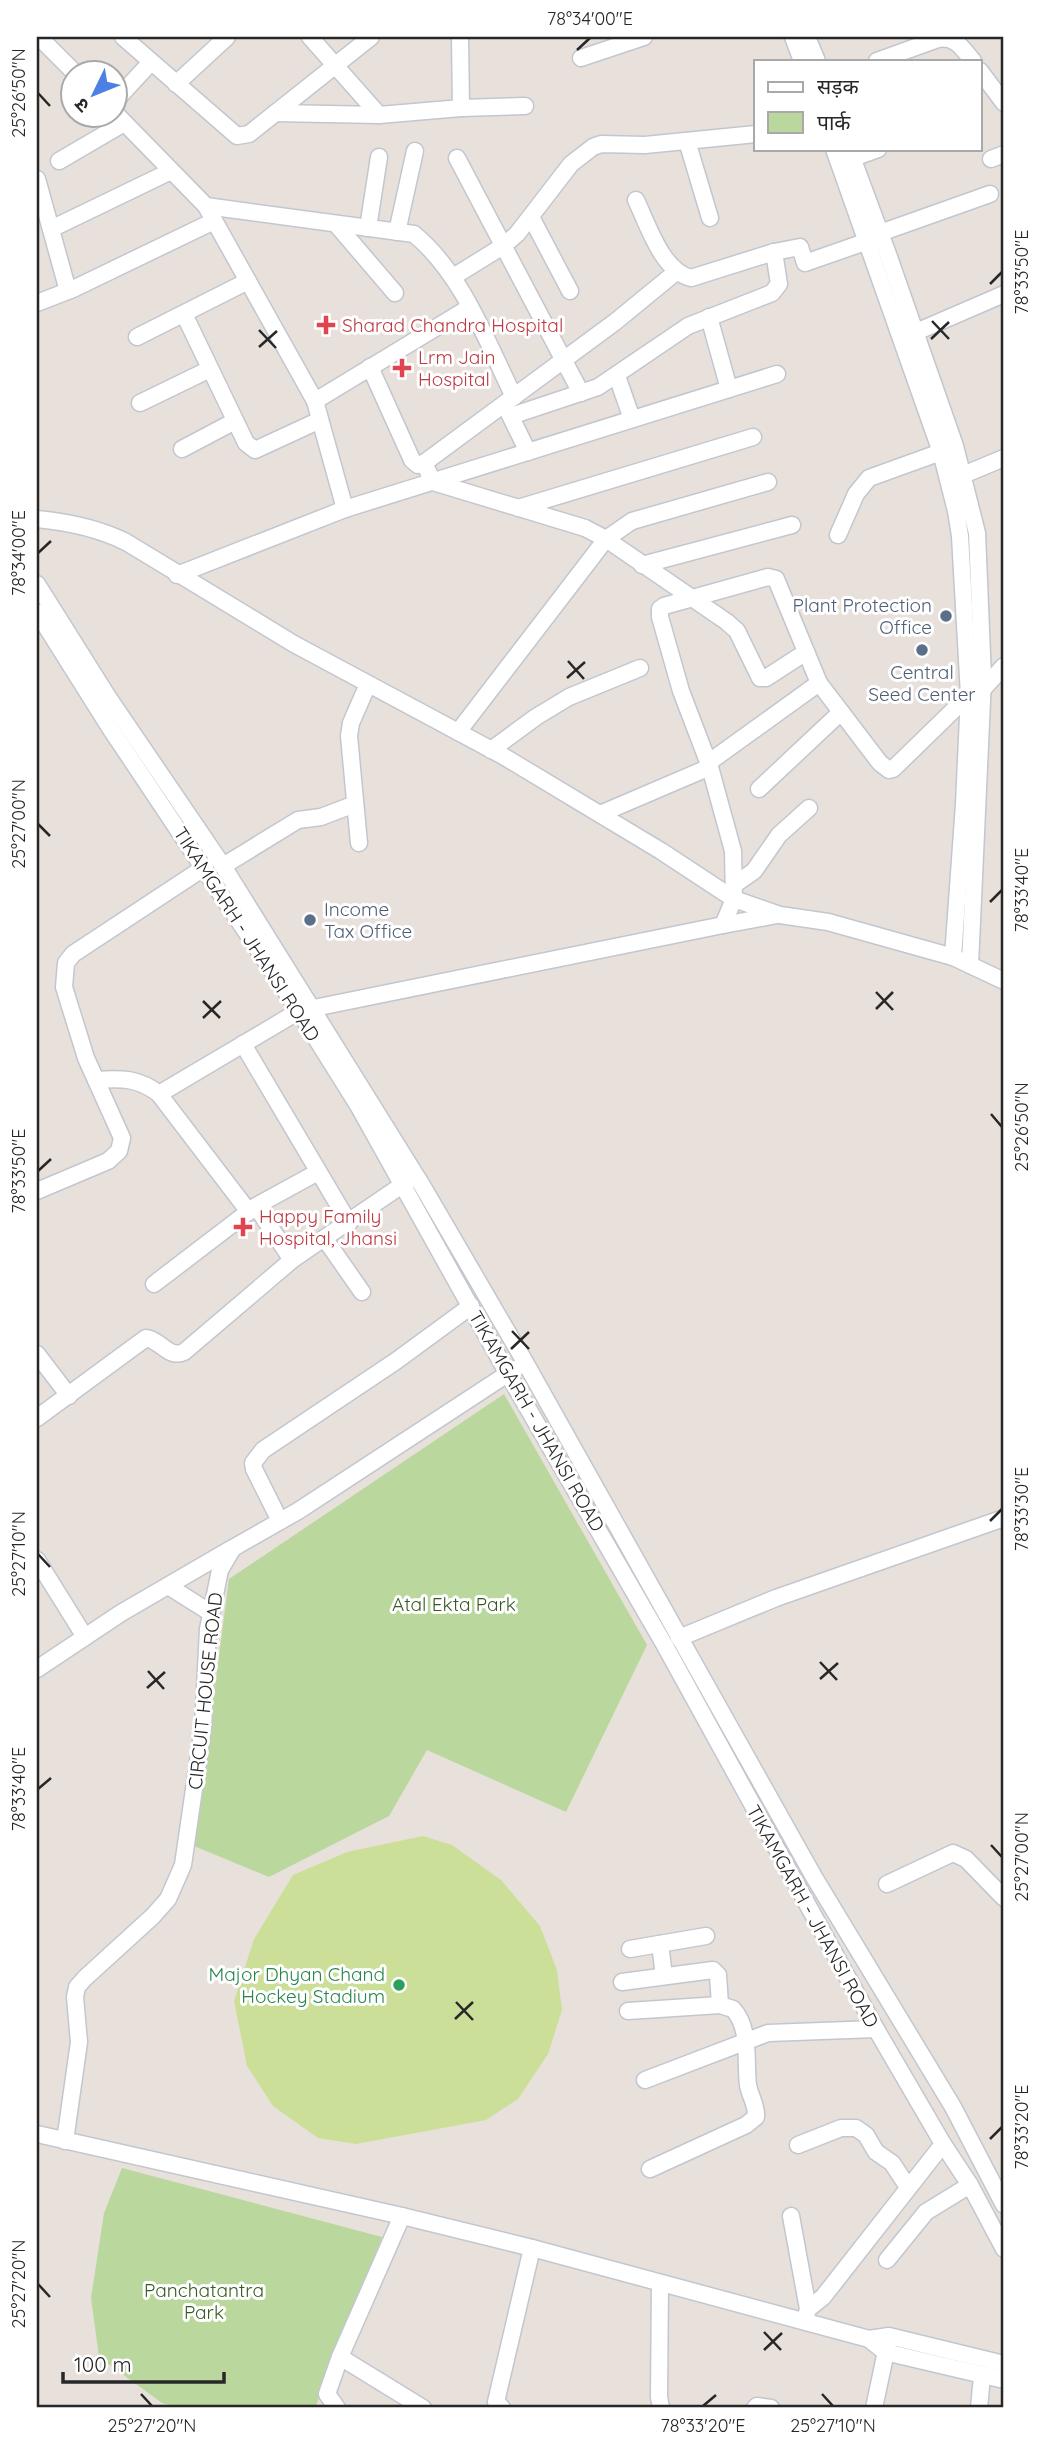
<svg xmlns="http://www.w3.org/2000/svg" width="1041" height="2445" viewBox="0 0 1041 2445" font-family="Quicksand,'Noto Sans Devanagari',sans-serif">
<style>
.park{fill:#bad89d}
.pitch{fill:#ccdf99}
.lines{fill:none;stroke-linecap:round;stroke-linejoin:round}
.minor-casing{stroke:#c2c7cf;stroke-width:19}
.minor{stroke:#fff;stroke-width:16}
.ticks{fill:none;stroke:#272727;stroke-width:2.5}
.health-dot{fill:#e0444e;stroke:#fff;stroke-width:2.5}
.service-dot{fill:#5c6f8a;stroke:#fff;stroke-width:2.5}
.leisure-dot{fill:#2e9e5b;stroke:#fff;stroke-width:2.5}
.labels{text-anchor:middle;stroke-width:6;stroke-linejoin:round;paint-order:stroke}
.health-label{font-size:19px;fill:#be3a42;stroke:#fff;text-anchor:start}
.service-label{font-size:19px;fill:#4e5e75;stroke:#fff;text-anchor:end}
.street-label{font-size:19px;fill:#272727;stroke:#fff}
.park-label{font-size:19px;fill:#365a21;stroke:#fff}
.leisure-label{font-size:19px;fill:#27864d;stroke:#fff;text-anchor:end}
.neatline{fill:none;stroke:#272727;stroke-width:2.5}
.ticks-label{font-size:18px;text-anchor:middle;fill:#272727}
</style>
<rect width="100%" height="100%" fill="#e8e0da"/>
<g class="park">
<path d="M504,1394L647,1645L566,1812L427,1750L389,1816L269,1877L194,1846L229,1579Z"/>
<path d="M122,2168L382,2237L315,2408H181L162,2403L99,2357L91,2298L104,2213Z"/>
</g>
<path class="pitch" d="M423,1836L452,1845L501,1880L540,1926L557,1970L562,2010L548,2054L518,2099L486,2120L356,2144L318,2138L273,2106L247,2066L234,2001L254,1939L293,1875L347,1852Z"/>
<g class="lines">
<g class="minor-casing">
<g id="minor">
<path d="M39,37L76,74"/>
<path d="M123,37L237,136L249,134L371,37"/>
<path d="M310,37L379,115"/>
<path d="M793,37L802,61"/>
<path d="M807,37L817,61"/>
<path d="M581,58L644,37"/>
<path d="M877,61L938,39C956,36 962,48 973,61"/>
<path d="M980,71L1004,103"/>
<path d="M176,84L227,37"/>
<path d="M116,100L151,62"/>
<path d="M461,108L525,106"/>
<path d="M275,113L379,115L461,108L460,37"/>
<path d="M116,114L206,206L414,234C463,275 486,340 514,397"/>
<path d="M687,141L710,218"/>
<path d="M834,149L941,452L956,511L960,536L969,695L964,804L953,957"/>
<path d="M849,149L889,257L955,446L977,533L983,679L970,965"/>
<path d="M457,158L581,393"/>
<path d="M853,158L878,149"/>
<path d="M991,159L1004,154"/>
<path d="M59,161L124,123"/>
<path d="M37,179L68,291"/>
<path d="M636,200C648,225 662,271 691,278L774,252L800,247L805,263L868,241"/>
<path d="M206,206L315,401L345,509"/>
<path d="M531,217L570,291"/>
<path d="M336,224L395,293"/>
<path d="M368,228L379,157"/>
<path d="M51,229L171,171"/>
<path d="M397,232L415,151"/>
<path d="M880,233L990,194"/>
<path d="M676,272L615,322L424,463L433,482L585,528L606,539L727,622L737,631L760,678H766L806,652"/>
<path d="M453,277L503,246L517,234L571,164L593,147L601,144L645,145L756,134"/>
<path d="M37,303L73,289L214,221"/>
<path d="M184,314L246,443L255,450L320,420"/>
<path d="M709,317L729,389"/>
<path d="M916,332L1004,294"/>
<path d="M137,337L248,281"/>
<path d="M370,367L412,460L418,465L424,463"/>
<path d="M617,376L632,419"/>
<path d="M315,401L470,307"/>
<path d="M140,403L210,369"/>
<path d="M506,407L528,452"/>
<path d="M511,416L598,387L688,326L772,293L779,284L774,252"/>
<path d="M182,449L235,421"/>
<path d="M963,475L1004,458"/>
<path d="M518,508L753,437"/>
<path d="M37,519C68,522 98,528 126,542L294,644L503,756L661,851L734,899L780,915L828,922L953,957L1004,981"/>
<path d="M838,535L856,494L869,478L941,452"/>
<path d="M642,565L792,525"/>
<path d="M177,575L345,509L777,374"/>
<path d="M37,584L108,697L223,866L423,1187L525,1362L814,1877L953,2107L1004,2205"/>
<path d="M37,612L110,728L299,1011L359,1107L508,1374L664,1644L876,2029L943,2144L970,2185L1004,2249"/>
<path d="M458,732L606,539L632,521L768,482"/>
<path d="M491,750L536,717L569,697L640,668"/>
<path d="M708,763L819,683"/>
<path d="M759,789L841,712"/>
<path d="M600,814L710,767L681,691L660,617V609L664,606L768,577L776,579L819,683L880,763L889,770L893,769L969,695L982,690L1004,666"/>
<path d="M359,843L349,736L351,723L368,684"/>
<path d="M223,866L298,820L321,817L355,804"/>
<path d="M734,885L754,871L779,835L809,808"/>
<path d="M723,925L777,915"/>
<path d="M243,1044L349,1223"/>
<path d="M96,1080C121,1078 139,1078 159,1094L249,1212"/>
<path d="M159,1094L299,1011L723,925L734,899L733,851L710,767"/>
<path d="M37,1191L108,1161L119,1151L122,1138L86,1058L64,987L66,963L73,954L205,867"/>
<path d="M256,1206L318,1172"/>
<path d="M325,1239L362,1292"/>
<path d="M154,1284L256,1206L292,1260"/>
<path d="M37,1354L69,1396"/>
<path d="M37,1418L146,1338C161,1340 168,1359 184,1352L292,1260L411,1179"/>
<path d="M280,1521L254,1469L253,1463L263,1450L396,1361L471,1306"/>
<path d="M37,1560L85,1637"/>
<path d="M168,1586L211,1613"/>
<path d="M679,1638L776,1598L1004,1518"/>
<path d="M37,1669L121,1613L231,1549"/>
<path d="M887,1884L953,1853L966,1859L1004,1898"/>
<path d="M660,1944L664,1976"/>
<path d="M630,1949L706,1936"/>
<path d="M622,1982L713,1970L718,1975L720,2005"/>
<path d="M628,2011L720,2005L733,2009C751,2029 745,2060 748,2085C750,2096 757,2106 756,2117L746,2125L650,2169"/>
<path d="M645,2080L768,2033L876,2029"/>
<path d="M37,2134L402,2216L532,2248L869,2339L889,2336L1004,2364"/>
<path d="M65,2141L79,2042L75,1997L77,1987L85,1978L153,1916L168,1899L183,1865L203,1727L208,1629L220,1570L233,1548L298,1511L515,1369"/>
<path d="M798,2145L841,2128H856L866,2135L876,2152L892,2163L908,2187"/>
<path d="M402,2216L340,2357L423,2408"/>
<path d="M791,2216L808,2309L806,2316"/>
<path d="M887,2260L926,2212L970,2185"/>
<path d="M660,2283L659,2397L661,2408"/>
<path d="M808,2309L823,2297L943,2144"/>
<path d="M869,2339L885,2352L1004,2380"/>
<path d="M337,2408L327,2394L340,2357"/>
<path d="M502,2408L496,2402L532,2248"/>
<path d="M755,2408L757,2406L771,2408"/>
<path d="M874,2408L888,2342"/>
<path d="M979,2408L982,2376"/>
</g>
</g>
<use href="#minor" class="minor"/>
</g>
<path class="ticks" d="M577,50L590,38M38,93L50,106M990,284L1002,272M932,321L949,339M259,330L276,348M931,339L949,322M259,347L277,331M38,553L51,541M568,661L584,679M567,678L585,662M38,824L50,836M990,902L1002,890M876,992L893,1010M203,1001L220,1018M876,1009L893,992M203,1018L221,1001M991,1114L1002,1127M38,1171L51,1159M512,1331L529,1349M511,1349L529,1332M990,1521L1002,1509M38,1554L50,1567M820,1662L837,1680M148,1671L164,1689M820,1679L838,1663M147,1688L165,1672M38,1789L51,1778M991,1845L1002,1857M456,2002L473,2020M455,2019L473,2002M990,2139L1002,2127M38,2284L50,2297M764,2332L781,2350M764,2350L782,2333M141,2394L152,2406M822,2394L833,2406M703,2406L716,2395"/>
<g class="health-dot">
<path d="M322.5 314.5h7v7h7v7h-7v7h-7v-7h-7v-7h7z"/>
<path d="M398.5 357.5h7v7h7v7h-7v7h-7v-7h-7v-7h7z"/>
<path d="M239.5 1216.5h7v7h7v7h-7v7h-7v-7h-7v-7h7z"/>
</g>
<g class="service-dot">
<circle cx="946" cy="616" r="7"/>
<circle cx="922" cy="650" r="7"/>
<circle cx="310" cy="920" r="7"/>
</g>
<circle class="leisure-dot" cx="399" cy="1985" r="7"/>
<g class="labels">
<g class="health-label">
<text x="342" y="332">Sharad Chandra Hospital</text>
<text x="418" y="364">Lrm Jain<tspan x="418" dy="22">Hospital</tspan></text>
<text x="259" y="1223">Happy Family<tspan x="259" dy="22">Hospital, Jhansi</tspan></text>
</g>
<g class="service-label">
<text x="932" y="612">Plant Protection<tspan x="932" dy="22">Office</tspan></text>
<text x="922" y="679" text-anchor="middle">Central<tspan x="922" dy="22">Seed Center</tspan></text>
<text x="324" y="916" text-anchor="start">Income<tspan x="324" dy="22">Tax Office</tspan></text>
</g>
<g class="street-label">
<text transform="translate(247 934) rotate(57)" y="7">TIKAMGARH - JHANSI ROAD</text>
<text transform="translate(537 1421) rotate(60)" y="7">TIKAMGARH - JHANSI ROAD</text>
<text transform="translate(205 1691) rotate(-84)" y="7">CIRCUIT HOUSE ROAD</text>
<text transform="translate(813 1916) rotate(61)" y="7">TIKAMGARH - JHANSI ROAD</text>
</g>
<g class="park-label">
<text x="454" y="1611">Atal Ekta Park</text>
<text x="204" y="2297">Panchatantra<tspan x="204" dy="22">Park</tspan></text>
</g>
<g class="leisure-label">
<text x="385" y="1981">Major Dhyan Chand<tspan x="385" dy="22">Hockey Stadium</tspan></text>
</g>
</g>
<rect width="1041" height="2445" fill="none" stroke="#ffffff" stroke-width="77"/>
<rect x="754" y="60" width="228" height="91" fill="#ffffff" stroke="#a9a9a9" stroke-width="2"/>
<rect x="768" y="82" width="35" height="10" fill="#ffffff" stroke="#a9a9a9" stroke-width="2"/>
<text x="817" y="94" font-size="21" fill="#272727">सड़क</text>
<rect x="768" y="112" width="35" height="21" fill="#bad89d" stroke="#a9a9a9" stroke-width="2"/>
<text x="817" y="130" font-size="21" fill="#272727">पार्क</text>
<g transform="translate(94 94) rotate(227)"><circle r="33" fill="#ffffff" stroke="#a9a9a9" stroke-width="2"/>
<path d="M0-5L12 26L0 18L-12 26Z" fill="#4c80e3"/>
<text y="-10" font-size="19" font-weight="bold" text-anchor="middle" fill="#272727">उ</text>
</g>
<path d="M63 2372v10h161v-10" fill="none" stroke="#272727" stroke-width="3.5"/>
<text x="74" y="2372" font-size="21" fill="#272727" stroke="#ffffff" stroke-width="5" paint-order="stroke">100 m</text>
<rect x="38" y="38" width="964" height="2368" class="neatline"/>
<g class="ticks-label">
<text x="590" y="25">78°34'00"E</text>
<text transform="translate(19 93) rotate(-90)" y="6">25°26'50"N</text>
<text transform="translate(1022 272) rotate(-90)" y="6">78°33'50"E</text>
<text transform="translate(19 553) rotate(-90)" y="6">78°34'00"E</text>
<text transform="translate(19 824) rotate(-90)" y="6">25°27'00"N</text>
<text transform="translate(1022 890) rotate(-90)" y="6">78°33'40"E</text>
<text transform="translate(1022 1127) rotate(-90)" y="6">25°26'50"N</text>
<text transform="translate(19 1171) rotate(-90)" y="6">78°33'50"E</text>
<text transform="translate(1022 1509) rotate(-90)" y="6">78°33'30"E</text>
<text transform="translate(19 1554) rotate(-90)" y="6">25°27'10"N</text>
<text transform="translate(19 1789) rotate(-90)" y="6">78°33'40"E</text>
<text transform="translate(1022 1857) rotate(-90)" y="6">25°27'00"N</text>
<text transform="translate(1022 2127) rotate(-90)" y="6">78°33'20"E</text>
<text transform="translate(19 2284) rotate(-90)" y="6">25°27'20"N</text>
<text x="152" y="2432">25°27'20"N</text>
<text x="703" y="2432">78°33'20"E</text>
<text x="833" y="2432">25°27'10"N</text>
</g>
</svg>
